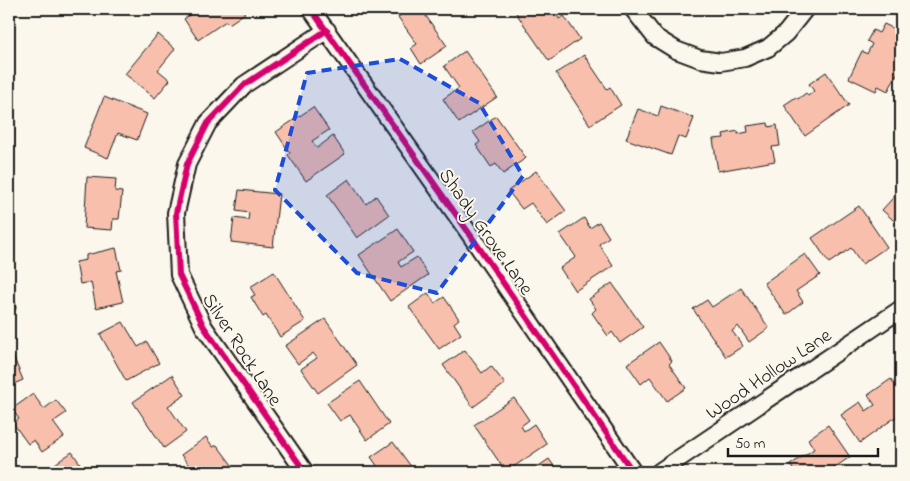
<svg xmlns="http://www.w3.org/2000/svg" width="910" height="481" viewBox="0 0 910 481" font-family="'Indie Flower',sans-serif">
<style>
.building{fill:#f8c0ac;stroke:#1c1c1c}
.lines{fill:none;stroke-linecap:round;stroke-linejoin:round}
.street-casing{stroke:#1c1c1c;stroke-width:20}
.street{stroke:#fbf7ec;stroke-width:16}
.cycleway-casing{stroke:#fbf7ec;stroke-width:9}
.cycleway{stroke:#d6006c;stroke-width:6}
.marked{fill:#1d4ed8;fill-opacity:0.2;stroke:#1d4ed8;stroke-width:4;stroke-dasharray:10 6;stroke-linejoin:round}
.labels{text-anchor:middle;stroke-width:4;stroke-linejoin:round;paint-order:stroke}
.street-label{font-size:20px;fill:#1c1c1c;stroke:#fbf7ec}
</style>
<rect width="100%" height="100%" fill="#fbf7ec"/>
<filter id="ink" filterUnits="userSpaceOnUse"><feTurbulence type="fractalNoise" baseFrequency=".02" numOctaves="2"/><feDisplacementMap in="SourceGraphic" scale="10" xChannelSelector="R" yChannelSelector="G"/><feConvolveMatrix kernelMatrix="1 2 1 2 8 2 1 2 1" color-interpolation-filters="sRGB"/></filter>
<g filter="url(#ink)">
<g class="building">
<path d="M198,9H241L245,13L229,24L226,21L198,40L184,19Z"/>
<path d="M409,9H421L447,46L421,64L411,48L417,44L398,17Z"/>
<path d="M516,9H557L559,11L556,13L559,19L564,16L580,39L549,61L514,10Z"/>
<path d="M884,24L901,32V67L888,91L878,86L876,91L849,78L862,51L867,54L872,44L867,41L873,30L879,33Z"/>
<path d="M158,34L175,49L158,70L170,80L155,98L125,74Z"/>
<path d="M465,51L497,97L459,123L443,99L459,88L444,66Z"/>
<path d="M584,55L607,89L610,87L621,105L590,125L556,73Z"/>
<path d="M826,72L849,105L805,136L784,105L796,97L798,99L806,93L808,96L814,91L809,84Z"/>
<path d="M104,97L147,114L137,140L118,133L108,158L84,148Z"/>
<path d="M661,106L694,118L686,139L678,136L671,155L626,139L638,109L658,116Z"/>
<path d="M313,107L329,130L312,141L317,148L333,136L345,154L306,181L288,155L290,153L276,132Z"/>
<path d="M496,116L526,158L503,174L496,164L491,167L476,145L480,142L473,132Z"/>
<path d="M9,119L15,120L12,175H9Z"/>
<path d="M768,123L769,127L777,125L780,146L772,147L775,161L718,171L713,139L724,138L723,134L738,131V134L748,132L747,126Z"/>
<path d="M536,171L566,211L547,225L531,203L522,209L508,191Z"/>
<path d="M87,177L116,179L115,191L122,192L119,219H113L112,230L84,228Z"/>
<path d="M349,179L366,204L376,196L389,215L357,238L327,195Z"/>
<path d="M901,189V227L882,210Z"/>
<path d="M239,190L279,194L273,247L231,242L234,218L248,220L249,213L236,211Z"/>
<path d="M859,206L887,247L862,264L851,248L829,263L812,238Z"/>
<path d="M584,218L590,228L599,222L609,237L599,244L613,266L575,291L560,268L576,257L560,234Z"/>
<path d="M398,229L413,252L398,262L401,267L417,257L428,275L390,301L359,255Z"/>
<path d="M116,248L121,270L116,271L123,302L96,308L91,282L80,284L76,262L86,260V255Z"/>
<path d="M805,254L820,275L796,291L803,302L786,315L764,283Z"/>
<path d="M9,260L16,309L9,310Z"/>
<path d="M274,272L305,321L280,337L266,315L263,317L251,297L255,295L250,287Z"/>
<path d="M612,283L643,327L620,343L612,332L608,336L592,313L596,309L589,299Z"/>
<path d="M741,288L769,328L749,342L738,326L732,331L743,346L726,357L693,309L707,300L712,307Z"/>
<path d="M428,293L435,303L444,297L459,319L454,323L461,334L439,349L409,307Z"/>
<path d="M325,319L357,365L318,393L301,369L317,358L313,353L298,364L285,346Z"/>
<path d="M123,322L138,347L147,342L159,363L126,381L100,334Z"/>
<path d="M659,342L672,361L669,364L686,388L667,401L650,377L641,384L627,364Z"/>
<path d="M9,346L23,380L9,386Z"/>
<path d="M465,350L482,373L491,366L505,384L473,407L443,365Z"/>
<path d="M172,375L185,395L168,406L186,432L164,448L133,402Z"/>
<path d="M891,379L901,394V413L860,443L841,415L860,402L866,411L875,405L868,395Z"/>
<path d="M360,381L389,424L367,440L350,415L340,421L327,403Z"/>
<path d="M33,394L44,409L56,400L66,413L53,422L64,437L42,452L34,440L28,444L13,423L19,419L12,409Z"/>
<path d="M514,398L529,420L521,426L524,431L534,424L547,444L506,472L474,425Z"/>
<path d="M828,425L850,457L828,472H795L790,465L814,449L808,439Z"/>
<path d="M206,437L213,447L217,445L232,465L228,468L231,472H194L181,455Z"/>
<path d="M393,442L415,472H375L374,470L378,467L371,457Z"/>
<path d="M72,452L86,472H56L52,466Z"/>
<path d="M549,459L556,469L560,467L564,472H530Z"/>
</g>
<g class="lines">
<g class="street-casing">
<g id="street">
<path d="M311,9L469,233L633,472"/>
<path d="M633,9L655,37L676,50L700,59L721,62L745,58L768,48L786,33L805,9"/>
<path d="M305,472L204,327L179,275L176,213L187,164L208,123L244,85L327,30"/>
<path d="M659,472L901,309"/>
</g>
</g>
<use href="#street" class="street"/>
<g class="cycleway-casing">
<g id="cycleway">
<path d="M311,9L469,233L633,472"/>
<path d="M305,472L204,327L179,275L176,213L187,164L208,123L244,85L327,30"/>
</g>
</g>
<use href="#cycleway" class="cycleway"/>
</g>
</g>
<path class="marked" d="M400,59L479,103L523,176L437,293L357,273L275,190L307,73Z"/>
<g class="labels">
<g class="street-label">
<text transform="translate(487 231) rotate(55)" y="7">Shady Grove Lane</text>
<text transform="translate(243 349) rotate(57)" y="7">Silver Rock Lane</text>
<text transform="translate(768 373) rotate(-34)" y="7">Wood Hollow Lane</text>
</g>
</g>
<rect width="910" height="481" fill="none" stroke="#fbf7ec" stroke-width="30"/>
<rect x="15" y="15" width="880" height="451" fill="none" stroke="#1c1c1c" stroke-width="2" filter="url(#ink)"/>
<path d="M728 448v8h150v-8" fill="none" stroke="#1c1c1c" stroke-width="2.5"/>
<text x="735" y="448" font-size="15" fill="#1c1c1c" stroke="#fbf7ec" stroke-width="4" paint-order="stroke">50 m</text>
</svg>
